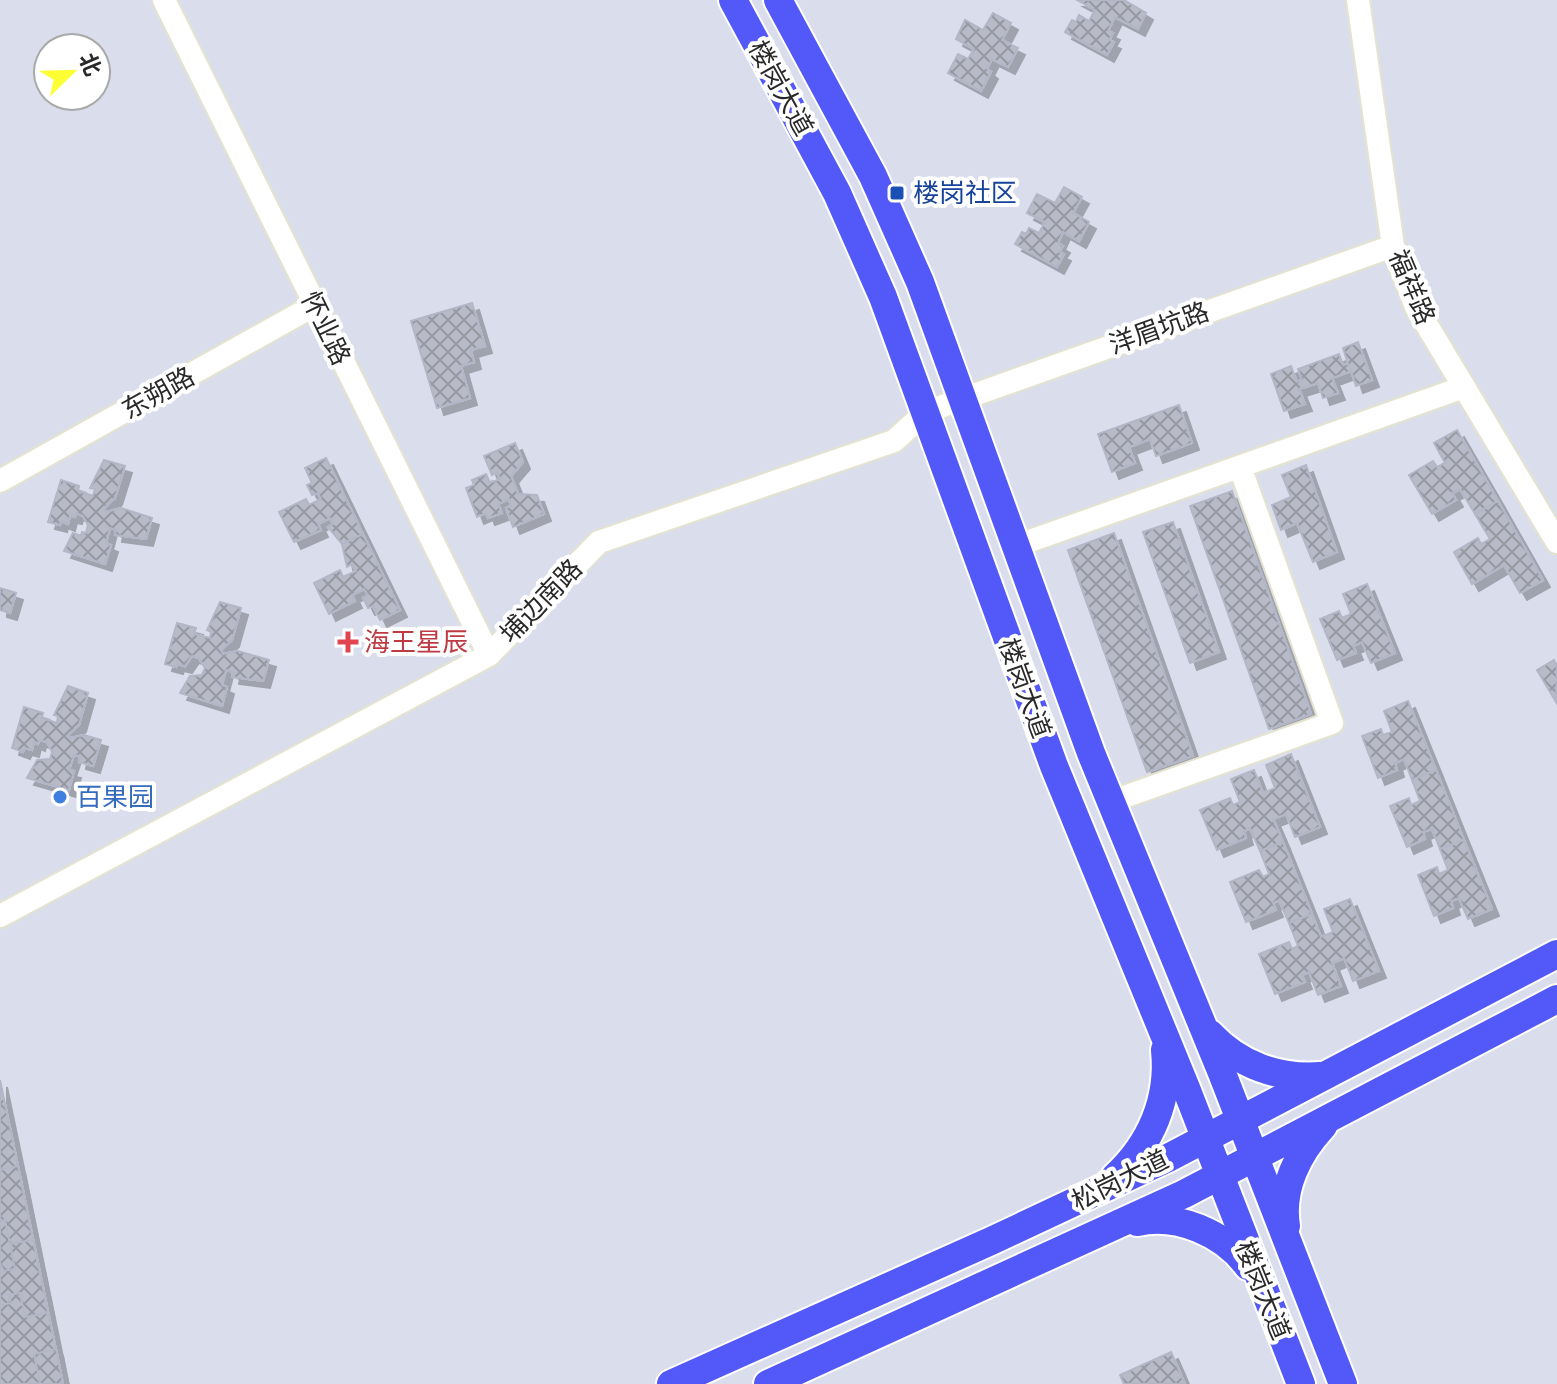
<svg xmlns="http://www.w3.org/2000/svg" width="1557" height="1384" viewBox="0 0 1557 1384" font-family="'Space Grotesk','Noto Sans SC',sans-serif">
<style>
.building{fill:url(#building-cross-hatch);stroke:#b3b6c7;stroke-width:2;filter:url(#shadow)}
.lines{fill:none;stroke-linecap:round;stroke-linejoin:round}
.minor-casing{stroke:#e3e3cf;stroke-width:26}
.major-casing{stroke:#fff;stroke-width:32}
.minor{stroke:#fff;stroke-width:22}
.major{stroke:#5358f8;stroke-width:28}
.transit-dot{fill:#1a4fb4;stroke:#fff;stroke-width:3}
.health-dot{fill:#e0444e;stroke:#fff;stroke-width:3}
.shop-dot{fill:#3f7fe0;stroke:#fff;stroke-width:3}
.labels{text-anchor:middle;stroke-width:8;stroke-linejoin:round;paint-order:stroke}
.street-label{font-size:26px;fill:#292929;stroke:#fff}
.transit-label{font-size:26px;fill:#164399;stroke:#fff;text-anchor:start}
.health-label{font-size:26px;fill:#be3a42;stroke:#fff;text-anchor:start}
.shop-label{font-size:26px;fill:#366cbe;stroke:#fff;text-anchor:start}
</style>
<defs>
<pattern id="building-cross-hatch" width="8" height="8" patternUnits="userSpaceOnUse" patternTransform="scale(2)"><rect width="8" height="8" fill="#b8bbc7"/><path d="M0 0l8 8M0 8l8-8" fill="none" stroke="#9698a2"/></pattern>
<filter id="shadow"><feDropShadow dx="7" dy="7" stdDeviation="0" flood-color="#0004"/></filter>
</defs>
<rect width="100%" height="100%" fill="#dadeec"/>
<g class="building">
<path d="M1077,0H1124L1146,13L1138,29L1115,17L1108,31L1113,33L1109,40L1114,42L1107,55L1065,32L1072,20L1076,22L1079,15L1089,21L1095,10Z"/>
<path d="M993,13L1011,23L1002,40L1018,48L1008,67L992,59L987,69L991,72L981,91L948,73L958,54L968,59L974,49L956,39L965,20L983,30Z"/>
<path d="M1064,187L1082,197L1073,213L1089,222L1079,241L1063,232L1058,243L1063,246L1059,252L1064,254L1057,267L1015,244L1022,232L1026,234L1029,228L1039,233L1045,222L1027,213L1037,194L1055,203Z"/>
<path d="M472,303L485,346L471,350L474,362L461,366L470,398L437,408L411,321Z"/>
<path d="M1358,342L1372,380L1356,386L1351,371L1332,378L1338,393L1323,398L1318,383L1299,389L1305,404L1284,411L1271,374L1291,366L1297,382L1302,380L1298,369L1339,354L1343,365L1348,364L1343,348Z"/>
<path d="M1179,405L1192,443L1156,456L1150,439L1129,447L1135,463L1112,472L1098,434Z"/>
<path d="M1457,430L1498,501L1475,514L1460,489L1452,493L1456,500L1432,514L1409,475L1433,461L1437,467L1445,463L1434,443Z"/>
<path d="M515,443L523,462L511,476L518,494L537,495L544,514L513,527L506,508L511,506L509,499L498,504L502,513L488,518L486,513L477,517L466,488L474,485L472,480L486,474L490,483L500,479L497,472L492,475L484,456Z"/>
<path d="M326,458L363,534L342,544L328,527L333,524L330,518L318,524L321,530L294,542L279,512L306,499L309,505L321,499L318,493L312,495L307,485L312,483L305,468Z"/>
<path d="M104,460L125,466L115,498L104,508L106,512L121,508L152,518L146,539L115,535L116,530L110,528L106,543L111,545L105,564L64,551L73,533L81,536L82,532L86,533L88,525L83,516L76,513L75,517L70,516L68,524L61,521L60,525L48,522L61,480L79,486L78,491L93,496L95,489L90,488Z"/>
<path d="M1306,465L1337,552L1313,562L1297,523L1281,530L1272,505L1291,497L1282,475Z"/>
<path d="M1232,491L1311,714L1269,729L1190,506Z"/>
<path d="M1498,501L1543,580L1520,593L1504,565L1472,584L1454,552L1478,538L1481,544L1490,539L1475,514Z"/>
<path d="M1173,522L1219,652L1190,663L1143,532Z"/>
<path d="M1114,533L1193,756L1147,772L1068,550Z"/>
<path d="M363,534L400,610L380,620L373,606L368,608L363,598L368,595L364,589L352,595L355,601L329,614L314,583L340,570L343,577L356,571L352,564L347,567L342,544Z"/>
<path d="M1367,584L1395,653L1371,663L1362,642L1353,646L1356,653L1337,660L1320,619L1339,611L1342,618L1351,614L1343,594Z"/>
<path d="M0,588L16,593L10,613L0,610Z"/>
<path d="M220,602L241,608L232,640L221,650L223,654L238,651L269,660L263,681L232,677L233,672L226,670L222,685L227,687L222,706L180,693L190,676L202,675L205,668L199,658L192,656L185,666L177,664L176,667L165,664L177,623L196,628L194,634L210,638L211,632L207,630Z"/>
<path d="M1554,660L1557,666L1556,702L1537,670Z"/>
<path d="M68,686L88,693L79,725L68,735L70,738L84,735L101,740L93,766L79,762L80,756L74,755L69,770L74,771L69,790L27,778L37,760L50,759L52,752L47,742L39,740L38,744L34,742L32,750L25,748L23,752L12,748L24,707L43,713L42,718L57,723L58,716L54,715Z"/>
<path d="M1408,701L1436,770L1412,780L1404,759L1395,763L1397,770L1378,778L1362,736L1381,729L1383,735L1392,732L1384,711Z"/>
<path d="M1291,754L1320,827L1295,837L1286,814L1273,819L1283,842L1260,851L1250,828L1244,831L1246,838L1217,850L1200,810L1230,798L1233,805L1240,802L1231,779L1254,770L1263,793L1275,788L1266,765Z"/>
<path d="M1436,770L1464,840L1440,849L1432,829L1423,832L1425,839L1407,847L1390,806L1409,798L1411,805L1420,801L1412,780Z"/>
<path d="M1464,840L1492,909L1468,919L1459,898L1451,901L1453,908L1434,916L1418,875L1437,867L1439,874L1448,870L1440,849Z"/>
<path d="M1283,842L1312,914L1289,923L1279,900L1273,903L1276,910L1246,922L1230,882L1259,870L1263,877L1269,874L1260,851Z"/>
<path d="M1350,899L1379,971L1353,981L1344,958L1332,963L1341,986L1318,995L1309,972L1302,975L1305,982L1275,994L1259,954L1289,942L1292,949L1298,946L1289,923L1312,914L1321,937L1333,932L1324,909Z"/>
<path d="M0,1080L18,1166L63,1384H0Z"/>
<path d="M18,1166L33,1240L10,1244L5,1220L0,1221V1170Z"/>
<path d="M33,1240L48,1313L25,1317L20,1293L9,1295L11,1303L0,1305V1264L4,1271L15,1269L10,1244Z"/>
<path d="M56,1349L63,1384H34L40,1383L34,1354Z"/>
<path d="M1171,1352L1185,1384H1124L1120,1375Z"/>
</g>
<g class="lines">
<g class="minor-casing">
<g id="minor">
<path d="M164,0L489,655"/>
<path d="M1358,0L1393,246L1416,307L1557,542"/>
<path d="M0,481L315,305"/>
<path d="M1016,546L1464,387"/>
<path d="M1110,802L1332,723L1240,467"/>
<path d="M0,916L489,655L599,542L894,441L926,412L1393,246"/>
</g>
</g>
<g class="major-casing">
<g id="major">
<path d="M733,0L837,193L883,297L1054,766L1186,1088L1301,1384"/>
<path d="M778,0L873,176L920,282L1091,753L1222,1073L1343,1384"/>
<path d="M1210,1034C1239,1065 1278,1079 1320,1076"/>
<path d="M1115,1177C1151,1144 1170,1099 1165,1050"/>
<path d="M1137,1222C1177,1213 1224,1233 1248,1266"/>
<path d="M1286,1226C1280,1188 1298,1153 1323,1126"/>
<path d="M671,1384L991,1241L1168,1158L1557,954"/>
<path d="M768,1384L1184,1194L1557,999"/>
</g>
</g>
<use href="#minor" class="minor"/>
<use href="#major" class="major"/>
</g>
<rect class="transit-dot" x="889" y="185" width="16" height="16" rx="4"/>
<path class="health-dot" d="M344 630h8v8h8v8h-8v8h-8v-8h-8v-8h8z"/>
<circle class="shop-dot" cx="60" cy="797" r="8"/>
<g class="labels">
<g class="street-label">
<text transform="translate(781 88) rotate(61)" y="9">楼岗大道</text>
<text transform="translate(1412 287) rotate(67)" y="9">福祥路</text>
<text transform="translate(326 328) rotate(64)" y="9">怀业路</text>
<text transform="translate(1159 328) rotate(-20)" y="9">洋眉坑路</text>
<text transform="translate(158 393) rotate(-29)" y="9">东朔路</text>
<text transform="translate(541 601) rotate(-46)" y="9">埔边南路</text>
<text transform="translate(1025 688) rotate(70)" y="9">楼岗大道</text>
<text transform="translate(1120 1180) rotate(-26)" y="9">松岗大道</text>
<text transform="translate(1263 1290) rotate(68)" y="9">楼岗大道</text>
</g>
<g class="transit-label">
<text x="913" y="202">楼岗社区</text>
</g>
<g class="health-label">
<text x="364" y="651">海王星辰</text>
</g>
<g class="shop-label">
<text x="76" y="806">百果园</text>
</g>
</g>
<g transform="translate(72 72) rotate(67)"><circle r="38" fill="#ffffff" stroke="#a9a9a9" stroke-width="2"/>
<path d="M0-6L14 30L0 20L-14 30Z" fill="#fcff34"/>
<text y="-12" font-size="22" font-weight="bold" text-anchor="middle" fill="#292929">北</text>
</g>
</svg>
